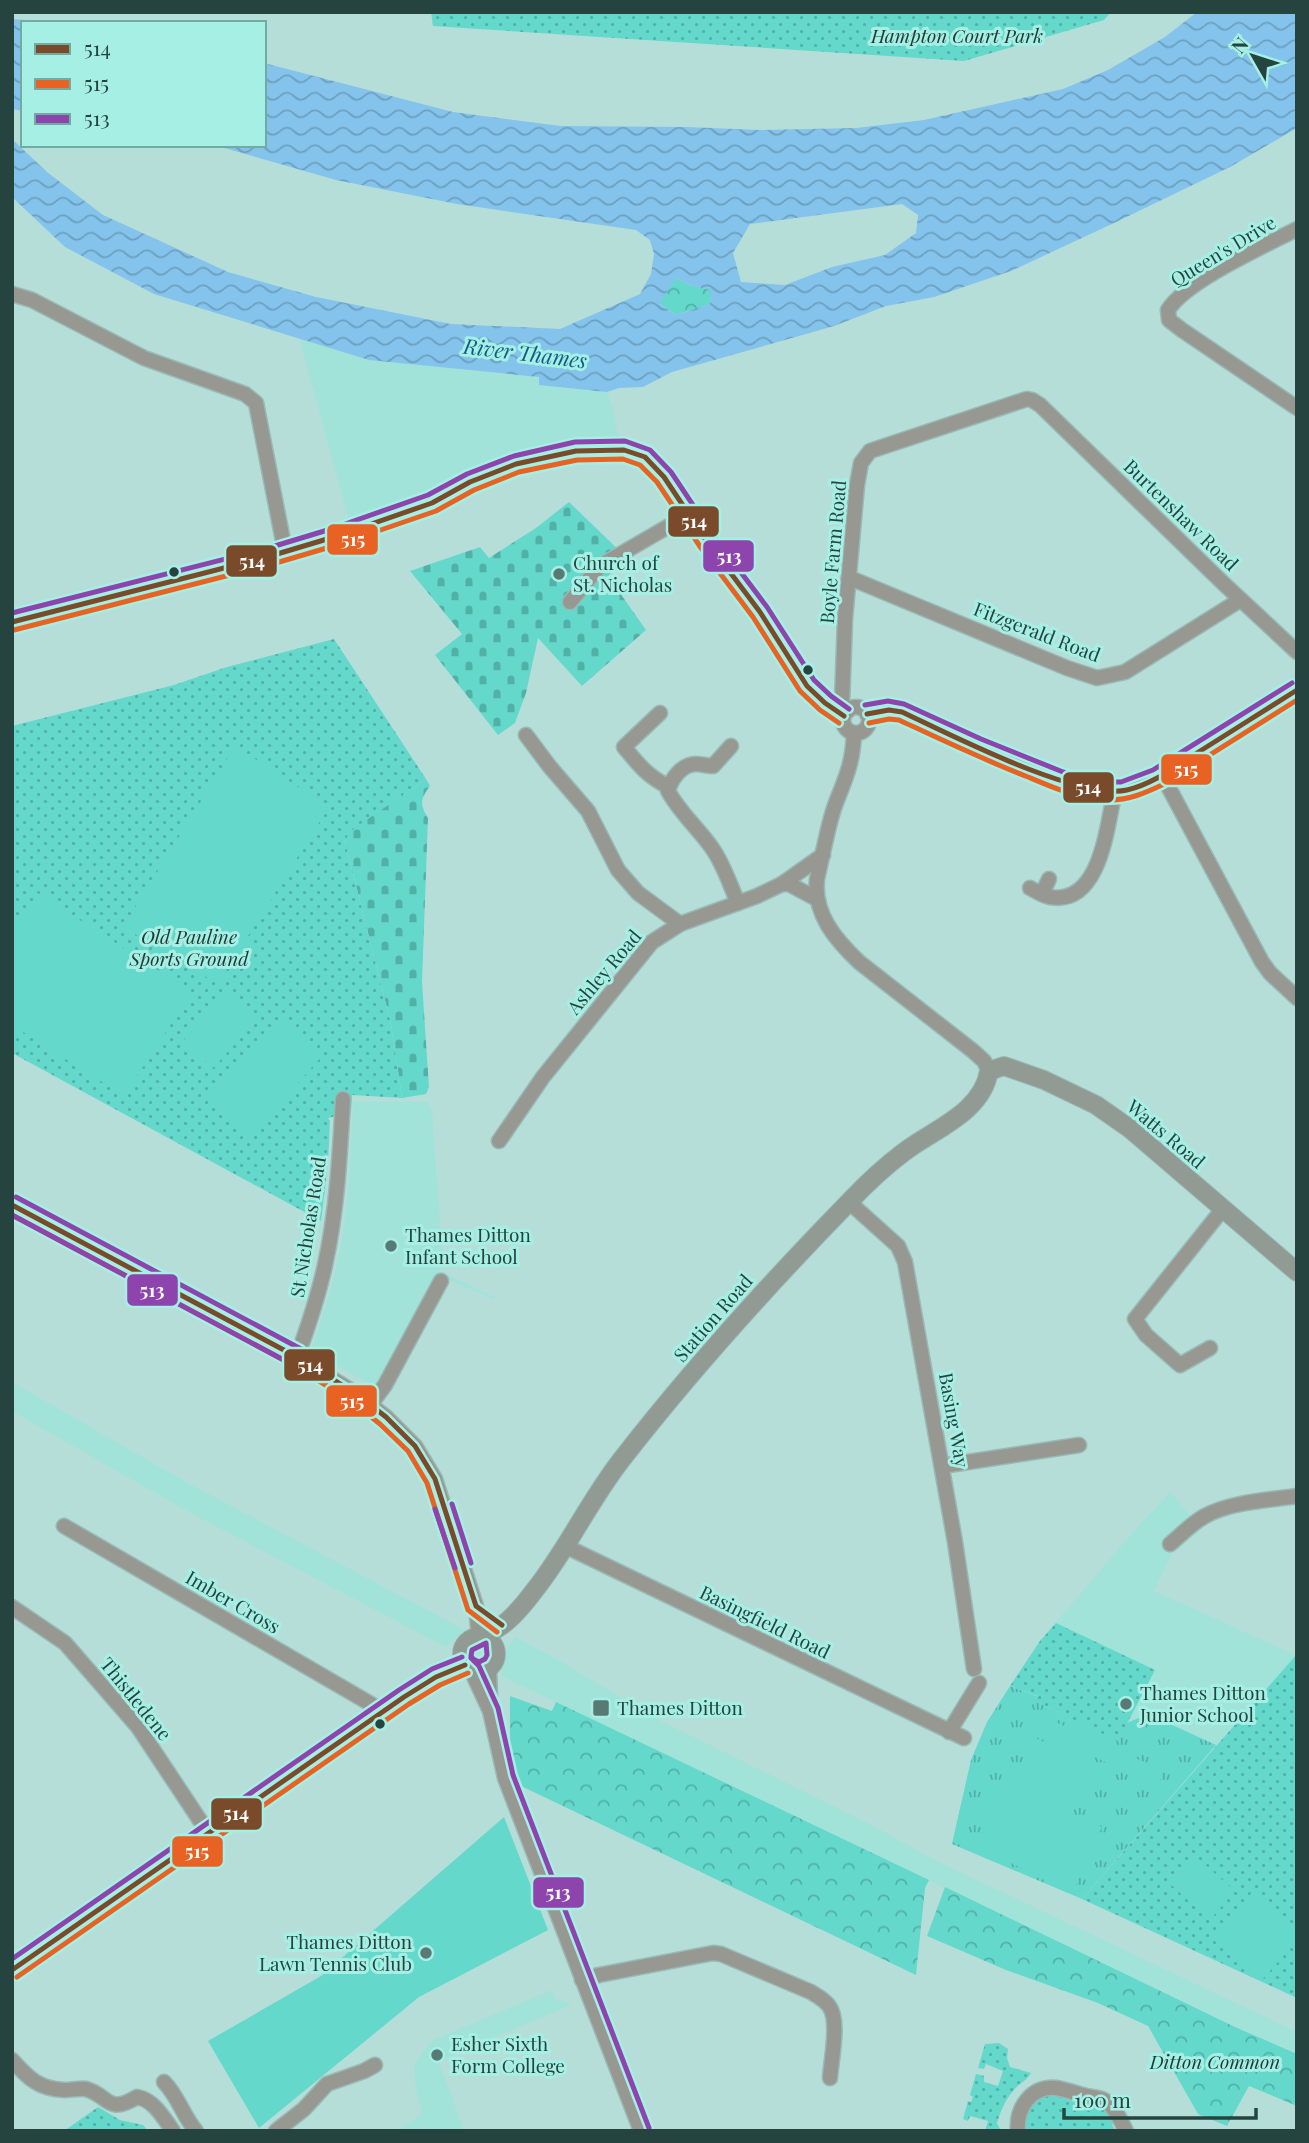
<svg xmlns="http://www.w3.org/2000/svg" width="1309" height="2143" viewBox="0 0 1309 2143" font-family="'Playfair Display',serif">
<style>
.built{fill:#a1e3d9}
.grass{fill:url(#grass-tufts)}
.forest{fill:url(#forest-crowns)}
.cemetery{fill:url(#cemetery-stones)}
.park{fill:url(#park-dots)}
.pitch{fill:#64d8cb}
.water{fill:url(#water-waves);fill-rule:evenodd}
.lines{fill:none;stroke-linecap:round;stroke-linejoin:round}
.minor-casing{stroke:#99b9b4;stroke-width:17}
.major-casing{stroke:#99b9b4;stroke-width:20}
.minor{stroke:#979892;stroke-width:14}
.major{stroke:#919a93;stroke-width:18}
.bus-1-casing{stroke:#a5efe4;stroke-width:10}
.bus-2-casing{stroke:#a5efe4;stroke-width:10}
.bus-3-casing{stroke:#a5efe4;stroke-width:10}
.bus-1{stroke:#7a4b2a;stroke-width:5}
.bus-2{stroke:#e86323;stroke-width:5}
.bus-3{stroke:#8e44ad;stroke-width:5}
.bus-dot{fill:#25443f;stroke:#a5efe4;stroke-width:2.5}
.poi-dot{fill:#587a75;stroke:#a5efe4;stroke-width:2.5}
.labels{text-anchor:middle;stroke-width:6;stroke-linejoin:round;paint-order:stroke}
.park-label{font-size:19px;font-style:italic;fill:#1f3a36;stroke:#a5efe4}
.street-label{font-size:19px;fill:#25443f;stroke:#a5efe4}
.poi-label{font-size:19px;fill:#25443f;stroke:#a5efe4;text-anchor:start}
.water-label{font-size:21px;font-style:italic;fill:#125a89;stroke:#a5efe4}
.line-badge{stroke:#a5efe4;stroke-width:2.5}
.badge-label{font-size:19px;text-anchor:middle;font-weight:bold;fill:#fff}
</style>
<defs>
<pattern id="grass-tufts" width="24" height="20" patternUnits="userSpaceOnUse" patternTransform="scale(1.75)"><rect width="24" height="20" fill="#64d8cb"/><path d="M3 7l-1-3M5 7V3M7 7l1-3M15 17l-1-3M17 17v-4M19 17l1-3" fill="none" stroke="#52b1a6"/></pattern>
<pattern id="forest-crowns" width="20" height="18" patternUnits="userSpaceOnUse" patternTransform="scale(1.75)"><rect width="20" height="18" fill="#64d8cb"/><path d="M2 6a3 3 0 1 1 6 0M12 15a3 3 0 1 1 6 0" fill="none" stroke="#52b1a6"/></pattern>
<pattern id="cemetery-stones" width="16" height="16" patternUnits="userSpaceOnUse" patternTransform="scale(1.75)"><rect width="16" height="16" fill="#64d8cb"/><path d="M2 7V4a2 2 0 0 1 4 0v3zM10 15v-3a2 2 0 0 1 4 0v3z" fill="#52b1a6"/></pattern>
<pattern id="park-dots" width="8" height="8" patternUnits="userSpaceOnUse" patternTransform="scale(1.75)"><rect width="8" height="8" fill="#64d8cb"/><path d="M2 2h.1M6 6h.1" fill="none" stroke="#52b1a6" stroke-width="1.8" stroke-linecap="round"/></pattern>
<pattern id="water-waves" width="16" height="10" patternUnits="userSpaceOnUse" patternTransform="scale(1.75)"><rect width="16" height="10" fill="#84c3eb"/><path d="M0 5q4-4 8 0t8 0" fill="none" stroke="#6ca0c0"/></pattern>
</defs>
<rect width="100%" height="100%" fill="#b6ded8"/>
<g class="built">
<path d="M299,337L369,360L539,377L540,385L607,392L612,406L620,445L543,451L415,496L349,521Z"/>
<path d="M353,1101L427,1102L432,1110L442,1252L436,1262L438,1267L442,1272L494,1297L493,1299L440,1276L377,1388L311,1351L331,1288L342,1241L348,1195Z"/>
<path d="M12,1382L186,1482L467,1631L446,1647L189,1512L12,1411Z"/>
<path d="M1170,1492L1202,1529L1171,1555L1154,1591L1296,1655L1082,1899L952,1844L971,1760L1040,1641L1126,1540Z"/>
<path d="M515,1637L562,1662L653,1717L868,1823L935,1860L1297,2032V2054L1235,2027L501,1676L506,1650Z"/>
<path d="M552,1990L557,2002L561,2000L571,2005L439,2061L464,2131H399L422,2113L416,2090L414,2068L416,2061L433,2040Z"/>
</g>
<path class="grass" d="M1010,1686L1039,1697L1037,1702L1118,1740L1127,1723L1148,1714L1216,1745L1082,1899L952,1844L971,1760L987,1722Z"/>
<g class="forest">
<path d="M676,278L689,285L712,290L710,304L676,315L659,303Z"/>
<path d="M510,1696L552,1711L556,1702L929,1880L925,1888L916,1975L519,1785L510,1743Z"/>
<path d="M945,1887L1235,2027L1297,2054V2106L1249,2086L1227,2126L1198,2114L1148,2026L1098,2003L1006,1970L927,1936Z"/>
</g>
<g class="cemetery">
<path d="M569,502L627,558L608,576L646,630L582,686L538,638L526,693L515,723L498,735L435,655L462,634L410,571L480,547L489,558L536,528Z"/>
<path d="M426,779L430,786C421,798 419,804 428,818L422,982L429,1087L426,1094L402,1098L391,1024L345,842L348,832Z"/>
</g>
<g class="park">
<path d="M431,12H1111L1104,20L964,61L433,26Z"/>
<path d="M334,639L426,779L349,832L345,842L391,1024L402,1098L352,1095L351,1113L328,1118L330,1121L328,1163L321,1221L12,1053V726L174,685L227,667Z"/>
<path d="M1056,1623L1155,1670L1118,1741L1037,1702L1038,1696L1010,1686L1040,1641Z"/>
<path d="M1297,1654V1998L1082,1899Z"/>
<path d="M999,2043L1008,2049L1007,2058L1010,2067L1031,2073C1027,2081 1019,2083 1014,2090C1005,2100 1001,2110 997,2123L1001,2131H985L988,2121L970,2116L968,2121L963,2119L968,2101L971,2102L973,2097L970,2095L976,2074L984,2076V2082L998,2086L1003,2071L986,2064L984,2069L978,2068L985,2044Z"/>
<path d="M1062,2093L1066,2099L1088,2105L1095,2102L1100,2104L1116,2120L1112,2125L1116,2131H1023V2112L1037,2096Z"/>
<path d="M98,2107L120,2120L143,2125L148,2131H64Z"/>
</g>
<g class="pitch">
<path d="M235,746L329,807L218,984L123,927Z"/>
<path d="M38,893L192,992L124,1096L12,1025V933Z"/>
<path d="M228,991L259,1018L213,1068L183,1041Z"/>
<path d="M280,1019L322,1056L251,1136L209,1098Z"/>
<path d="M1042,1716L1164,1771L1158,1785L1035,1731Z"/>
<path d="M1033,1737L1095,1765L1077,1808L1015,1778Z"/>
<path d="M1002,1782L1102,1827L1073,1892L974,1846Z"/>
<path d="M504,1817L548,1930L419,1997L259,2128L208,2041L321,1976Z"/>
<path d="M1193,1854L1235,1891L1210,1920L1168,1882Z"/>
<path d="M1254,1890L1297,1928V1941L1262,1980L1211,1938Z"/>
</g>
<g class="water">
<path d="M1197,12H1297V128L1230,167L1114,223L1011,271L934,297L886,306L834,326L672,372L643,387L619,388L607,392L539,385V377L369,360L154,294L65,247L12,197V139L47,172L103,215L228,272L316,297L451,324L560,329L640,294L651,274L654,254L650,240L636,230L457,204L336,180L214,145H264V63L453,112L561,126L687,127L760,130L856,128L924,120L1063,89L1108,70L1165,37ZM902,204L918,215L916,233L885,255L832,267L785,285L741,282L733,253L750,224ZM676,278L689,285L711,290L710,304L676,315L660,304Z"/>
<path d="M12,19L70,23H23V111L12,109Z"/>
</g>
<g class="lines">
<g class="minor-casing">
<g id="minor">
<path d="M1297,229C1264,246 1186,281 1168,310L1169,320L1182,330L1297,408"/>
<path d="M12,294L32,300L144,358L245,394L256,403L285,551"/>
<path d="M850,578L1067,668L1097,678L1125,672L1240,600"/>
<path d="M570,602L600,566L688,515"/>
<path d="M12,622L267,557L334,537L432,503L470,482L516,464L547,456L576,451L624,450L645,457L664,477L708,543L760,612L807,686L825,703L844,716"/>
<circle cx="856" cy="720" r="13"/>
<path d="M848,711L842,703L845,619L857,485L861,463L870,451L1027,399L1032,400L1040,405L1223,583L1297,652"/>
<path d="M660,713L624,747C639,765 647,776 669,787"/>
<path d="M867,714L889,710L902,712C942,731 983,750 1024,766C1055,778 1088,795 1122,791C1134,789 1146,783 1157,778L1297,690"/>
<path d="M854,733C853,761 847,775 837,800C830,817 827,835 823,852C821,861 819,870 817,879C813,914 836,940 859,962L973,1051L984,1061L989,1071"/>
<path d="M526,735L550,767L588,811L618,870L638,893L680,924"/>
<path d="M731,746L713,766C708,766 701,764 696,764C682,764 671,779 668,791C680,813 698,828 712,848C724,865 730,885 738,903"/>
<path d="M1162,775L1262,962L1270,973L1297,998"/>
<path d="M782,884H789L817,899"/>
<path d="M1030,888C1036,891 1043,896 1050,897C1101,906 1107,825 1115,790"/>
<path d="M1042,894L1049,879"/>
<path d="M499,1141L543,1077L652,942L680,924L757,896L782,884L823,855"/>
<path d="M849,1202L898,1246L905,1262L955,1542L974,1669"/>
<path d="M12,1205L297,1357L355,1393L386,1417L415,1446L435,1479L476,1606L479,1637"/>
<path d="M1210,1348L1180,1365L1146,1335L1135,1319L1222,1210"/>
<path d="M297,1357C308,1327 318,1297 325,1265C337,1211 340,1154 343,1099"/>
<path d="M371,1404L385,1385L441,1281"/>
<path d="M942,1466L1079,1445"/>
<path d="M64,1526L383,1711"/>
<path d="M1170,1544C1181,1535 1192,1523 1205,1516C1230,1502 1269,1500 1297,1496"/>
<path d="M565,1546L964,1738"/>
<path d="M12,1607L65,1643L138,1727L209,1834"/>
<path d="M489,1668L490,1702"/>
<path d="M471,1670L490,1711L505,1778L641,2131"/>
<path d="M949,1732L979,1683"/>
<path d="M582,1980L599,1975L713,1953L721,1954L811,1992C817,1996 824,1999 829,2006C840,2020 831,2060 830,2078"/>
<path d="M12,2060C28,2078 39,2089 64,2090C71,2090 80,2088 86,2089C110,2096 107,2115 137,2097C154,2100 163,2117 173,2131"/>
<path d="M164,2082C178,2096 183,2116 196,2131"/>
<path d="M276,2131L304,2109L327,2084L364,2071L375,2065"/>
<path d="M1018,2131C1016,2108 1031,2086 1056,2088C1065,2089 1074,2093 1083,2095C1089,2097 1098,2097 1104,2100C1114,2105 1121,2121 1126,2131"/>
</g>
</g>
<g class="major-casing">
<g id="major">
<circle cx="479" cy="1654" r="17"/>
<path d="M484,1637C490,1633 495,1630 501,1626C514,1617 525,1603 534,1591C567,1550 589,1501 622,1459C692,1369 769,1284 849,1202C866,1184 884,1167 904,1152C934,1129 982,1113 989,1071L1004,1066L1044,1080L1096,1105L1129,1128L1297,1272"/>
<path d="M12,1970L404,1697L436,1677L465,1665"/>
</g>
</g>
<use href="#minor" class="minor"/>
<use href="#major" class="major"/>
<g class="bus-1-casing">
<g id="bus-1">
<path d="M12,622L267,557L334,537L432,503L470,482L516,464L576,451L624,450L645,457L664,477L708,543L760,612L807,686L825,703L844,716"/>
<path d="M867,714L889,710L902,712C949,734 1079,801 1127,790C1153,784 1175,767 1197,753C1230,732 1264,711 1297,690"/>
<path d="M12,1205L297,1357L355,1393L386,1417L415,1446L435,1479L476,1606L502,1625"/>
<path d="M12,1970L404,1697L436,1677L465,1665"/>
</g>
</g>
<g class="bus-2-casing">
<g id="bus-2">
<path d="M14,630L269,565L337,545L436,511L474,490L519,472L577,460L623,459L640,465L657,482L701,548L753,617L800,691L820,710L839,723"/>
<path d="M869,723L889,719L899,720C942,740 984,760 1028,777C1054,788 1081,800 1110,800C1129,800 1145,793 1162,785L1297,700"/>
<path d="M12,1215L293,1365L350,1400L380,1424L408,1451L427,1483L468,1610L497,1632"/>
<path d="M17,1977L409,1704L440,1685L468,1673"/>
</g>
</g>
<g class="bus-3-casing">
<g id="bus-3">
<path d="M12,613L265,549L331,529L428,495L467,474L514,456L575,442L625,441L650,450L671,472L715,538L767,607L814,680L831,696L849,709"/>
<path d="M865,705L888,701L904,704L981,739L1063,772L1098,782H1121L1153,770L1292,683"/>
<path d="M16,1197L301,1349"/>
<path d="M12,1215L293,1365"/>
<path d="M452,1504L471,1563"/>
<path d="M435,1509L455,1568"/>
<path d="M486,1643L487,1655L485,1659L479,1662L473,1659L471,1656L472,1650Z"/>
<path d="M471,1658L479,1666L498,1708L513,1775L649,2128"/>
<path d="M12,1959L399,1690L432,1669L462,1657"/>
</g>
</g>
<use href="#bus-1" class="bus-1"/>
<use href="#bus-2" class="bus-2"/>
<use href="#bus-3" class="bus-3"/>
</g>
<g class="bus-dot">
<circle cx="174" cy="572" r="6"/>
<circle cx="808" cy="670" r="6"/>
<circle cx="380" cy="1724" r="6"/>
</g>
<g class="poi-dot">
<circle cx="559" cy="574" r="7"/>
<circle cx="391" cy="1246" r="7"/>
<circle cx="1126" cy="1704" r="7"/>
<rect x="592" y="1699" width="18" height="18" rx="3.5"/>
<circle cx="426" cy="1953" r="7"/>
<circle cx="437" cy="2055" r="7"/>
</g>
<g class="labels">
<g class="park-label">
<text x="957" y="43">Hampton Court Park</text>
<text x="189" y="944">Old Pauline<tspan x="189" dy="22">Sports Ground</tspan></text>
<text x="1215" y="2069">Ditton Common</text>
</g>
<g class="street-label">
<text transform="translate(1223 251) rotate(-31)" y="7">Queen's Drive</text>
<text transform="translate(1181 515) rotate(44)" y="7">Burtenshaw Road</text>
<text transform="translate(833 552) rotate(-85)" y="7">Boyle Farm Road</text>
<text transform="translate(1037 632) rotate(21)" y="7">Fitzgerald Road</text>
<text transform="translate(604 972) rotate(-50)" y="7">Ashley Road</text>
<text transform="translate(1166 1134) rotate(40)" y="7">Watts Road</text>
<text transform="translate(308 1227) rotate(-81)" y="7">St Nicholas Road</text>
<text transform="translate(713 1318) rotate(-49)" y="7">Station Road</text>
<text transform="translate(954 1420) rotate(80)" y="7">Basing Way</text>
<text transform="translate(233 1602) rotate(30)" y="7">Imber Cross</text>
<text transform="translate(765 1622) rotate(26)" y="7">Basingfield Road</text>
<text transform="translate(136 1699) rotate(51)" y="7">Thistledene</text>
</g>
<g class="poi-label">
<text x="573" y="570">Church of<tspan x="573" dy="22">St. Nicholas</tspan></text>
<text x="405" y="1242">Thames Ditton<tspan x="405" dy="22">Infant School</tspan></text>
<text x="1140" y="1700">Thames Ditton<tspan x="1140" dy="22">Junior School</tspan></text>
<text x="617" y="1715">Thames Ditton</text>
<text x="412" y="1949" text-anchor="end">Thames Ditton<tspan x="412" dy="22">Lawn Tennis Club</tspan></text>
<text x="451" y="2051">Esher Sixth<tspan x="451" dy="22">Form College</tspan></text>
</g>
<g class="water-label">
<text transform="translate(525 354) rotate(7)" y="7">River Thames</text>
</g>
</g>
<g class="line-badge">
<rect x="667" y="505" width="53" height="33" rx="7" fill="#7a4b2a"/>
<rect x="326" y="523" width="53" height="33" rx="7" fill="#e86323"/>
<rect x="702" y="539" width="53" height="34" rx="7" fill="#8e44ad"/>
<rect x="225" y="544" width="53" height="34" rx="7" fill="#7a4b2a"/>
<rect x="1160" y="753" width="53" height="33" rx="7" fill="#e86323"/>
<rect x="1062" y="771" width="53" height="33" rx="7" fill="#7a4b2a"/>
<rect x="126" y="1273" width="53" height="34" rx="7" fill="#8e44ad"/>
<rect x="283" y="1348" width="53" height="34" rx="7" fill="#7a4b2a"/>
<rect x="325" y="1384" width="53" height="34" rx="7" fill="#e86323"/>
<rect x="210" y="1797" width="53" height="34" rx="7" fill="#7a4b2a"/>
<rect x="171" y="1835" width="53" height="33" rx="7" fill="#e86323"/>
<rect x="532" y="1876" width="53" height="33" rx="7" fill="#8e44ad"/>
</g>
<g class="badge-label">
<text x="694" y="528">514</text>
<text x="353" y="546">515</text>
<text x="729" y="563">513</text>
<text x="252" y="568">514</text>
<text x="1186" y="776">515</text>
<text x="1088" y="794">514</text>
<text x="152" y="1297">513</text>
<text x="310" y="1372">514</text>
<text x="352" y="1408">515</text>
<text x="236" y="1820">514</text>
<text x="197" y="1858">515</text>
<text x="558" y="1899">513</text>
</g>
<rect width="1309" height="2143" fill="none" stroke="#25443f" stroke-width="28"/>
<rect x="21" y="21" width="245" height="126" fill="#a5efe4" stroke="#72aba2" stroke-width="2"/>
<rect x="35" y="44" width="35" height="10" fill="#7a4b2a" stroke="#72aba2" stroke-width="2"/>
<text x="84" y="56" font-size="21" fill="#25443f">514</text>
<rect x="35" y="79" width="35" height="10" fill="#e86323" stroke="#72aba2" stroke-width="2"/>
<text x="84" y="91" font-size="21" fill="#25443f">515</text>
<rect x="35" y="114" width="35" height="10" fill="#8e44ad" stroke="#72aba2" stroke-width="2"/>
<text x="84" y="126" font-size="21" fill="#25443f">513</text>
<g transform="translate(1253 56) rotate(309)" stroke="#a5efe4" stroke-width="5" paint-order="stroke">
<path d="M0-5L12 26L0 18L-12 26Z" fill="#25443f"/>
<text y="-10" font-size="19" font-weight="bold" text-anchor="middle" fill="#25443f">N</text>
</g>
<path d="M1064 2108v10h192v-10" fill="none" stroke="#25443f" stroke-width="3.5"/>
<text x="1074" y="2108" font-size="21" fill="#25443f" stroke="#a5efe4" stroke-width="5" paint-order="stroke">100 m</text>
</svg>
